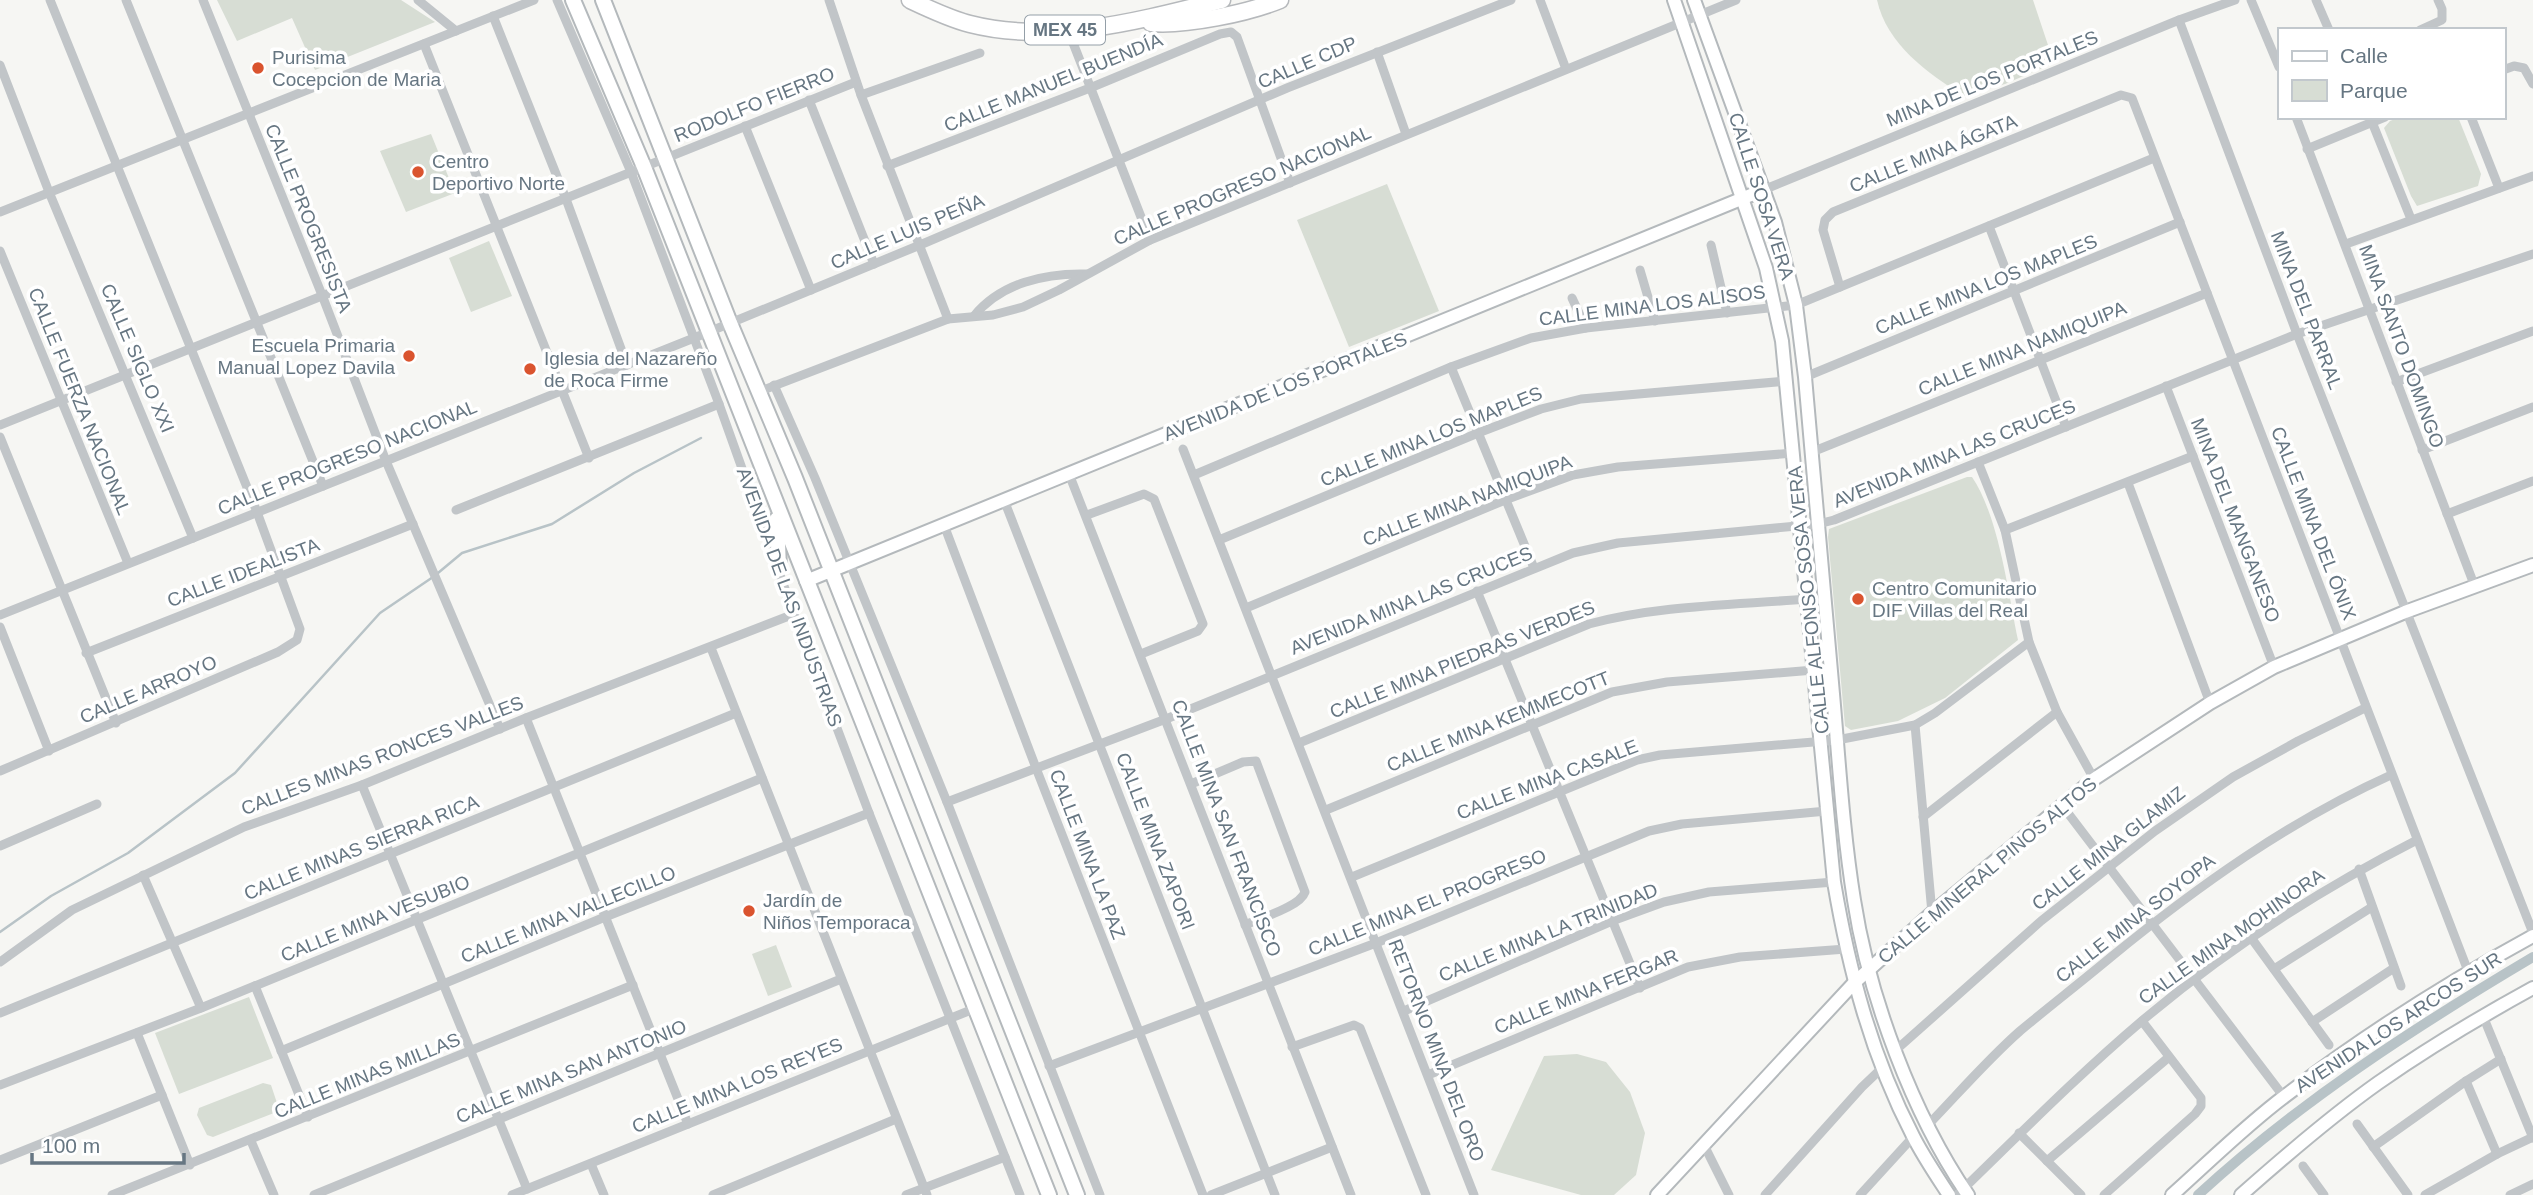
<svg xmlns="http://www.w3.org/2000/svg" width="2533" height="1195" viewBox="0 0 2533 1195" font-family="Arial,sans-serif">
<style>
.green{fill:#d7ddd4}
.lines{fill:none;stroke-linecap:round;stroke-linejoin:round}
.stream{stroke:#b8c3c7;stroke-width:2.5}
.canal{stroke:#b8c3c7;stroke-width:10}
.secondary-casing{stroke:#b4b9bc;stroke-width:16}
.primary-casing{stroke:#b4b9bc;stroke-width:18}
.highway-casing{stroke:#b6b9bc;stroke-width:19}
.street{stroke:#c1c5c8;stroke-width:9}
.secondary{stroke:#fff;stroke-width:12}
.primary{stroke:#fff;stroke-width:14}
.highway{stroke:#fff;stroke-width:16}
.poi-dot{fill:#da542f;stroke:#fff;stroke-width:2.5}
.labels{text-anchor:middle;stroke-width:7;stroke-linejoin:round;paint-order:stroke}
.shield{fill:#fff;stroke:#949fa8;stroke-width:2}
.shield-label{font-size:18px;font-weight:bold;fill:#667682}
.poi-label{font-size:19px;fill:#667682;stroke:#fff;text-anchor:start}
.street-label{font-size:19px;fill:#667682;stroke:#fff}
</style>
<rect width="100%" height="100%" fill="#f6f6f3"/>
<g class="green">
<path d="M217,0H401L435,22L315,70L292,18L237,41Z"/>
<path d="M1877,0H2033L2054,63L2005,84L1963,96C1927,72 1887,45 1877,0Z"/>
<path d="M2400,117H2458L2481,174L2478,186L2417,206L2411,196L2384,128L2390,121Z"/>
<path d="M431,134L455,193L406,212L380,151Z"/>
<path d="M1387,184L1439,311L1349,347L1297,220Z"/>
<path d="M489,241L512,296L471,312L449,258Z"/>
<path d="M1967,477H1972C1999,517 2008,592 2018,640L1945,698L1898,721L1851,730L1845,726L1828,537L1829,529Z"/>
<path d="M776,945L792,987L768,996L752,954Z"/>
<path d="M249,997L273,1058L179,1094L155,1033Z"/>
<path d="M1577,1054L1606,1062L1630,1092L1645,1133L1636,1175L1614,1195H1581L1491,1170L1544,1056Z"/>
<path d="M263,1083L271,1085L278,1106L274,1113L213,1137L207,1135L197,1115L199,1108Z"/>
</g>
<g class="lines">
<g class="stream">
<path d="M438,573L462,553L552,524L634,473L701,438"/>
<path d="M0,932L51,896L128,853L235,773L380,613L433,577"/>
</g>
<path class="canal" d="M2198,1195C2299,1102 2415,1027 2533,957"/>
<g class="secondary-casing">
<g id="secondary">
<path d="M1674,0L1766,268L1782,341L1834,882C1849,970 1871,1055 1913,1136C1923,1156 1936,1175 1949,1195"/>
<path d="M1694,0L1775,222L1796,305L1805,377C1815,482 1823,588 1833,694C1839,762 1843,832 1854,900C1869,997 1913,1115 1968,1195"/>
<path d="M806,581L1763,190"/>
<path d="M1657,1195L1854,983L1932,913L2094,779L2210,703L2274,667L2405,612L2533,565"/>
<path d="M2172,1195C2209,1162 2245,1126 2285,1096C2363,1036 2447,983 2533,936"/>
<path d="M2241,1195C2285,1156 2330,1117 2378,1083C2428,1048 2480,1017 2533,988"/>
</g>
</g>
<g class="primary-casing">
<g id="primary">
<path d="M573,0L644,167L1049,1195"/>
<path d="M603,0L730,323L795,478L1077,1195"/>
<path d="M777,519L779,568"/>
</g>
</g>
<g class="highway-casing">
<g id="highway">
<path d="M910,0C929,9 950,19 970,24C1052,45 1142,20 1222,0"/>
<path d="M1151,23C1186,26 1248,13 1280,0"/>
</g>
</g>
<g class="street">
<path d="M126,0L323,486"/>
<path d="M203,0L322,295L386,461L500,729"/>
<path d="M418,0L456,31"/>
<path d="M557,0L631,172L719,404L794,614L869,813L1020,1195"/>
<path d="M829,0L861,95L948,319"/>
<path d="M1540,0L1566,69"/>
<path d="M2251,0L2279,67"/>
<path d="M2316,0L2329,30"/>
<path d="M493,16L566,199L627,365"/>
<path d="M2179,20L2297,334L2533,933"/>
<path d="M1068,30L1150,240"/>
<path d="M2420,30L2442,20V9L2438,0"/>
<path d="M424,44L589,458"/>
<path d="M1377,52L1406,134"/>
<path d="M0,65L49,192L193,538"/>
<path d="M2503,70L2514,66L2524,68L2533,84"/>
<path d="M861,95L980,53"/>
<path d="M809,100L874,264"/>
<path d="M2296,117L2475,587"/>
<path d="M2471,117L2499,188"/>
<path d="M2372,122L2411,219"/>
<path d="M745,126L811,290"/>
<path d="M2307,149L2385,117"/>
<path d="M887,166L1090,88L1220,34L1231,32L1237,37L1290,183"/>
<path d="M1763,190L2179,20L2235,0"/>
<path d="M0,212L534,0"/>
<path d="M1989,226L2066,427"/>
<path d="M2346,244L2533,176"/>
<path d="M1711,245L1727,313"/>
<path d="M0,251L128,563"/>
<path d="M1640,270L1655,321"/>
<path d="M1840,287L1823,230L1825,220L1833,212L2121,95L2132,98L2468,971"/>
<path d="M1572,298L1586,328"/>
<path d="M974,316C1001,283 1045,273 1086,274"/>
<path d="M1451,367L1534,568"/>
<path d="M1805,377L2180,222"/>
<path d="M2396,382L2533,331"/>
<path d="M774,385L815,478L947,802L1100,1195"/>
<path d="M2166,386L2274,667"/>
<path d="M758,392L948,319L993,315L1023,307L1059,290L1150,240L1736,0"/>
<path d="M0,425L856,82"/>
<path d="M0,437L116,723"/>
<path d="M1183,449L1474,1195"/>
<path d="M2422,450L2533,407"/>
<path d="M1812,452L2207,293"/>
<path d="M1978,462L2005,530L2029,642L2057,712L2094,779"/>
<path d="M1069,474L1351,1195"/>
<path d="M1194,475L1451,367L1531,338L1586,328L1796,305L2154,158"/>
<path d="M2128,483L2210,703"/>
<path d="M1004,500L1275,1195"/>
<path d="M456,510L719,404"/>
<path d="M2447,514L2533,481"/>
<path d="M1087,515L1144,494L1154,499L1203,624L1198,631L1141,654"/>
<path d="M944,525L1036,768L1203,1195"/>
<path d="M2005,530L2193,456"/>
<path d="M1219,540L1478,433L1541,409L1581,399L1787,381"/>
<path d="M1477,591L1640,988"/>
<path d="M1246,608L1505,500L1573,475L1618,467L1794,453"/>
<path d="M0,615L694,338L920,245L1287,88L1511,0"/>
<path d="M0,627L49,751"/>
<path d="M711,648L927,1195"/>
<path d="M86,653L413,524"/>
<path d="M526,718L688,1124"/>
<path d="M1915,725L1932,913"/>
<path d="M1299,743L1589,624C1659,605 1735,605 1807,599"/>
<path d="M0,771L278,652L297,640L300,629L257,512L50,0"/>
<path d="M1191,784L1243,762L1256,761L1305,892C1300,907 1260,918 1245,925"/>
<path d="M362,785L527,1189"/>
<path d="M947,802L1166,719L1573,553L1618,543L1818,524L1834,520L2297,334L2533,254"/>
<path d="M2061,804L2284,1097"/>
<path d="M1326,810L1612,692L1667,682L1814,670"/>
<path d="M1923,817L2057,712"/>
<path d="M0,846L97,804"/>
<path d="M2359,869L2401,986"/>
<path d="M143,875L201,1008"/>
<path d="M1352,877L1637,760L1660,755L1837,740L1915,725L1935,713L2029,642"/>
<path d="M2252,939L2329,1045"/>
<path d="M0,962L72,910L244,827L362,785L526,718L794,614"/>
<path d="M2274,969L2372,907"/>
<path d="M255,986L308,1117"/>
<path d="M1404,1011L1612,921L1664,902L1709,892L1834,882"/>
<path d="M0,1013L736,713"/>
<path d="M2483,1016L2533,1138"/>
<path d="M2312,1022L2394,968"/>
<path d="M137,1033L190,1165"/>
<path d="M1292,1047L1354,1025L1360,1028L1426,1195"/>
<path d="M1896,1050L2041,921L2155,831L2233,777L2298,741L2365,708"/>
<path d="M281,1051L605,917L869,813"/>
<path d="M1049,1066L1376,943L1649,831L1682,824L1827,811"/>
<path d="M1428,1075L1688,967L1740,957L1846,949"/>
<path d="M2466,1081L2497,1154"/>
<path d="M0,1085L201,1008L762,778"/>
<path d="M2357,1124L2408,1195"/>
<path d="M1927,1126C1958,1094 1987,1060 2020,1031C2050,1006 2081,982 2111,957C2198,886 2289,821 2391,775"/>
<path d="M2019,1133L2081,1195"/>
<path d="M251,1141L274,1195"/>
<path d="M1704,1145L1729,1195"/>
<path d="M2373,1147L2466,1081L2501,1059"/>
<path d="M0,1160L162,1095"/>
<path d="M2047,1161L2169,1057"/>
<path d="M591,1164L604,1195"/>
<path d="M2303,1166L2324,1195"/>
<path d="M112,1195L633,985"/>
<path d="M314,1195L841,979"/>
<path d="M512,1195L976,1008"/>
<path d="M713,1195L896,1119"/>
<path d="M906,1195L1005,1157"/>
<path d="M1211,1195L1332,1147"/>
<path d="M1765,1195L1862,1087L1883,1067"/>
<path d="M1860,1195L1913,1137"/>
<path d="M1957,1195C2018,1136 2078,1075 2143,1020C2226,950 2319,890 2417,840"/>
<path d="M2104,1195L2195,1114L2201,1106V1098L2142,1021"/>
<path d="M2425,1195L2497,1154L2533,1137"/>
<path d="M2510,1195L2533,1184"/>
</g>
<use href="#secondary" class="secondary"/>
<use href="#primary" class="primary"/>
<use href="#highway" class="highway"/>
</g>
<g class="poi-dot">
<circle cx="258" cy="68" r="7"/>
<circle cx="418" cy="172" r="7"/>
<circle cx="409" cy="356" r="7"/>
<circle cx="530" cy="369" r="7"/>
<circle cx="1858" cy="599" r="7"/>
<circle cx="749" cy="911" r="7"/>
</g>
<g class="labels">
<rect class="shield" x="1025" y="15.5" width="80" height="29" rx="5"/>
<g class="shield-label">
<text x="1065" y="36">MEX 45</text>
</g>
<g class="poi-label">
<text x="272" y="64">Purisima<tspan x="272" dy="22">Cocepcion de Maria</tspan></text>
<text x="432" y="168">Centro<tspan x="432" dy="22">Deportivo Norte</tspan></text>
<text x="395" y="352" text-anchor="end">Escuela Primaria<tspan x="395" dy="22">Manual Lopez Davila</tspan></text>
<text x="544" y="365">Iglesia del Nazareño<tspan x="544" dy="22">de Roca Firme</tspan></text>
<text x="1872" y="595">Centro Comunitario<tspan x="1872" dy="22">DIF Villas del Real</tspan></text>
<text x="763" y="907">Jardín de<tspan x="763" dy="22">Niños Temporaca</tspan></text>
</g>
<g class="street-label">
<text transform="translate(1307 62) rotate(-23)" y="7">CALLE CDP</text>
<text transform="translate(1992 78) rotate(-22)" y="7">MINA DE LOS PORTALES</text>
<text transform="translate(1053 82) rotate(-22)" y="7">CALLE MANUEL BUENDÍA</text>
<text transform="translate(754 104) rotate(-22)" y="7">RODOLFO FIERRO</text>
<text transform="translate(1933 153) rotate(-22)" y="7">CALLE MINA ÁGATA</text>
<text transform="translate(1242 185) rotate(-23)" y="7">CALLE PROGRESO NACIONAL</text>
<text transform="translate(1762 196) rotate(72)" y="7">CALLE SOSA VERA</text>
<text transform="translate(309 218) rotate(68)" y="7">CALLE PROGRESISTA</text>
<text transform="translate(907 231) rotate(-23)" y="7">CALLE LUIS PEÑA</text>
<text transform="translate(1986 284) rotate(-22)" y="7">CALLE MINA LOS MAPLES</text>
<text transform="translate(1652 305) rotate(-7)" y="7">CALLE MINA LOS ALISOS</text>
<text transform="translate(2307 310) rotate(69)" y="7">MINA DEL PARRAL</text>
<text transform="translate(2402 346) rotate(70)" y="7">MINA SANTO DOMINGO</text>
<text transform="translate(2022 348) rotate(-22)" y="7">CALLE MINA NAMIQUIPA</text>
<text transform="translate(138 358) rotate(67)" y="7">CALLE SIGLO XXI</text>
<text transform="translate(1285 386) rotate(-22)" y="7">AVENIDA DE LOS PORTALES</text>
<text transform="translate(80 401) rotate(68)" y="7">CALLE FUERZA NACIONAL</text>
<text transform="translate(1431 436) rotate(-22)" y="7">CALLE MINA LOS MAPLES</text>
<text transform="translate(1954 453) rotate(-22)" y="7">AVENIDA MINA LAS CRUCES</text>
<text transform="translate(347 457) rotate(-22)" y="7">CALLE PROGRESO NACIONAL</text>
<text transform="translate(1467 500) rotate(-21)" y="7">CALLE MINA NAMIQUIPA</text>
<text transform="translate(2236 520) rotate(69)" y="7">MINA DEL MANGANESO</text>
<text transform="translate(2314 523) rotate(69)" y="7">CALLE MINA DEL ÓNIX</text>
<text transform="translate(243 572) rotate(-21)" y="7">CALLE IDEALISTA</text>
<text transform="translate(790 597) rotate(70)" y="7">AVENIDA DE LAS INDUSTRIAS</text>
<text transform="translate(1411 600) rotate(-22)" y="7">AVENIDA MINA LAS CRUCES</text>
<text transform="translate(1808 600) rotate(-96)" y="7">CALLE ALFONSO SOSA VERA</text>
<text transform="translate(1462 659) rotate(-22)" y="7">CALLE MINA PIEDRAS VERDES</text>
<text transform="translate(148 689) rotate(-23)" y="7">CALLE ARROYO</text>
<text transform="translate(1498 721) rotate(-22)" y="7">CALLE MINA KEMMECOTT</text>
<text transform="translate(382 755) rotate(-21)" y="7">CALLES MINAS RONCES VALLES</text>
<text transform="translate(1547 779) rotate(-21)" y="7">CALLE MINA CASALE</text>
<text transform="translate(1227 828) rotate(69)" y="7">CALLE MINA SAN FRANCISCO</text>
<text transform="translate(1156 841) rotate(69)" y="7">CALLE MINA ZAPORI</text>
<text transform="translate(361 847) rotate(-22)" y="7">CALLE MINAS SIERRA RICA</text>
<text transform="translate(2108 848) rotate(-38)" y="7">CALLE MINA GLAMIZ</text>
<text transform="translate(1088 854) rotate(69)" y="7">CALLE MINA LA PAZ</text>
<text transform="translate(1987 870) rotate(-40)" y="7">CALLE MINERAL PINOS ALTOS</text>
<text transform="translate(1427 902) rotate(-22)" y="7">CALLE MINA EL PROGRESO</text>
<text transform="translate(568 914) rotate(-22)" y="7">CALLE MINA VALLECILLO</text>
<text transform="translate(375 918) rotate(-22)" y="7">CALLE MINA VESUBIO</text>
<text transform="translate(2135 918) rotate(-38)" y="7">CALLE MINA SOYOPA</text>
<text transform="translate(1548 932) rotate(-22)" y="7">CALLE MINA LA TRINIDAD</text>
<text transform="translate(2231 936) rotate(-35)" y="7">CALLE MINA MOHINORA</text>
<text transform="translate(1586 991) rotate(-22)" y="7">CALLE MINA FERGAR</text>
<text transform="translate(2398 1022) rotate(-33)" y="7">AVENIDA LOS ARCOS SUR</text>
<text transform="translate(1437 1050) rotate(69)" y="7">RETORNO MINA DEL ORO</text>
<text transform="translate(571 1071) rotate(-22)" y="7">CALLE MINA SAN ANTONIO</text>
<text transform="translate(367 1075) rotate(-22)" y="7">CALLE MINAS MILLAS</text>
<text transform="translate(737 1085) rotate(-22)" y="7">CALLE MINA LOS REYES</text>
</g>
</g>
<rect x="2278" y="28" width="228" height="91" fill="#ffffff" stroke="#c2c8cd" stroke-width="2"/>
<rect x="2292" y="51" width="35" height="10" fill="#ffffff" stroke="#c2c8cd" stroke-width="2"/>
<text x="2340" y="63" font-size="21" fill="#667682">Calle</text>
<rect x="2292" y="80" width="35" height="21" fill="#d7ddd4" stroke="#c2c8cd" stroke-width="2"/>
<text x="2340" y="98" font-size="21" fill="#667682">Parque</text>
<path d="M32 1153v10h152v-10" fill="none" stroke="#667682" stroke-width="3.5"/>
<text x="42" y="1153" font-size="21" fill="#667682" stroke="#ffffff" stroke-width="5" paint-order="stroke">100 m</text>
</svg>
